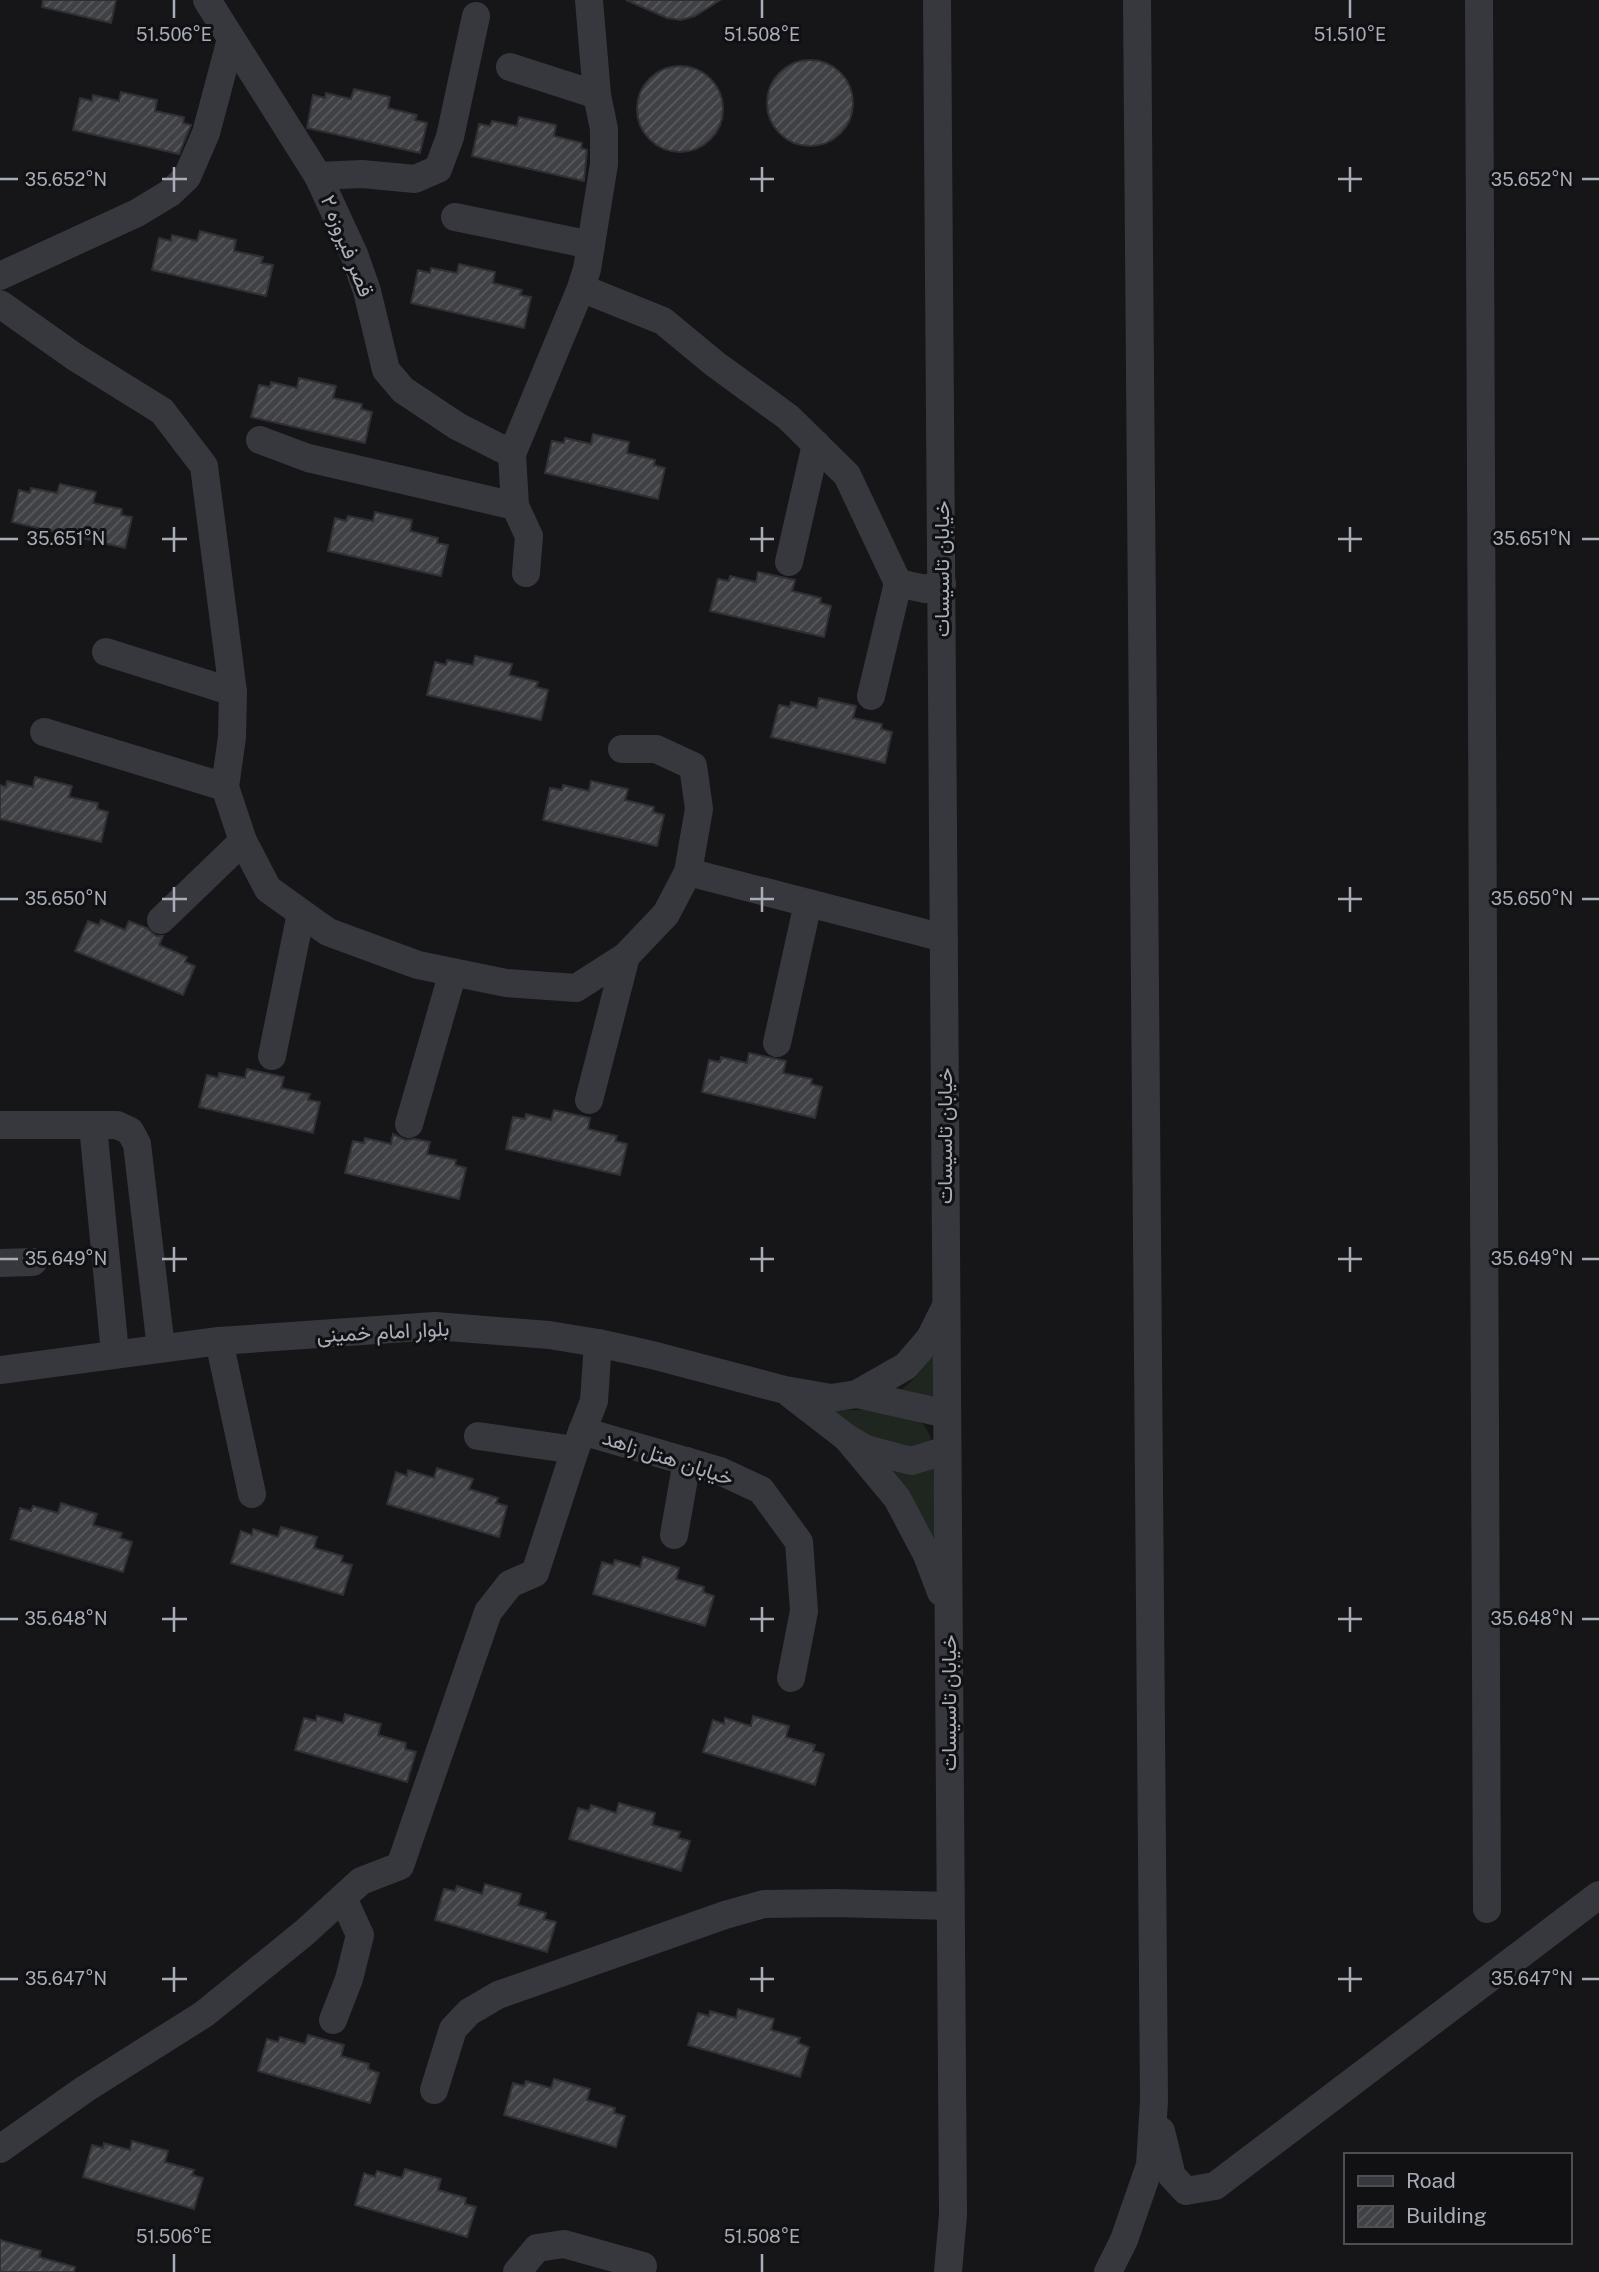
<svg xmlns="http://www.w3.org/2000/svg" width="1599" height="2272" viewBox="0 0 1599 2272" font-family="'Public Sans',Vazirmatn,sans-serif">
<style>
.grass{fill:#1e261f}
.building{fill:url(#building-hatch);stroke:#303034;stroke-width:2}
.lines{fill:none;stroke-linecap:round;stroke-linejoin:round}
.minor{stroke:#37383d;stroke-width:28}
.ticks{fill:none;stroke:#a8adb8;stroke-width:2.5}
.labels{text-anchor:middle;stroke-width:6;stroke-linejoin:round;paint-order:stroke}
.street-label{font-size:21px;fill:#a8adb8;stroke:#111113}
.ticks-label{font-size:18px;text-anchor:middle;fill:#a8adb8;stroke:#111113;stroke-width:6;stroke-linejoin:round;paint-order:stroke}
</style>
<defs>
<pattern id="building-hatch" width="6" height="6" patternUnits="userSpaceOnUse" patternTransform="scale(1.75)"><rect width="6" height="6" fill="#404145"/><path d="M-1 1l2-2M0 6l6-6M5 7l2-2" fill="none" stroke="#595a5e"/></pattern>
</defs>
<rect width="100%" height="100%" fill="#161618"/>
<g class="grass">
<path d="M935,1340L937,1403L896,1394C919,1376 926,1368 935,1340Z"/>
<path d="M812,1410H873L913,1417L925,1426L931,1438L927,1447L892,1448Z"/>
<path d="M878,1462L933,1464L937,1562Z"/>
</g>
<g class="building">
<path d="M43,0H116L111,23L42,7Z"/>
<path d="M626,0H720L695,16L681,20L667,18Z"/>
<circle cx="810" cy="103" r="43"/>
<circle cx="680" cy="109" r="43"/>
<path d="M354,89L390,97L388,108L417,115L415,120L427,123L420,153L307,128L313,95L325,98L326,93L351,99Z"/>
<path d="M121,92L157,100L155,111L184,117L183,123L191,125L179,154L73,130L80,98L92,101L93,95L119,101Z"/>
<path d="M519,117L556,125L554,136L582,143L581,148L587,150L584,181L472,156L479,124L490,126L492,121L517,126Z"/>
<path d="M200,231L236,240L234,251L263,257L261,263L273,265L266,296L152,270L159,238L171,241L172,235L197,241Z"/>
<path d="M459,264L495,272L493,283L522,290L520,295L531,297L524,328L411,303L418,270L430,273L431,268L457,273Z"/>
<path d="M299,378L336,386L333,398L362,404L361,409L372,412L365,443L251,417L259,385L270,387L271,382L297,388Z"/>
<path d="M593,434L629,442L627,453L655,460L654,465L665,468L658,499L545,473L552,441L564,443L565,438L591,444Z"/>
<path d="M60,484L96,492L93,503L122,509L121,515L132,517L125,548L12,522L19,490L30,493L31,488L57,493Z"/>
<path d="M375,512L412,520L410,531L438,538L437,543L448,545L441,576L328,551L335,518L346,521L348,516L373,521Z"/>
<path d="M758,572L795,580L792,591L821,598L820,603L831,606L824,637L710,611L718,579L729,581L730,576L756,582Z"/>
<path d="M475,656L512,664L509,675L538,682L536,687L548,690L541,720L427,695L435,662L446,665L447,660L473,665Z"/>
<path d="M819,698L856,706L853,718L882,724L881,729L892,732L885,763L771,737L779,705L790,707L791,702L817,708Z"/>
<path d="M35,777L72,786L69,797L98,803L97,809L108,812L101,842L0,819V785L6,787L7,781L33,787Z"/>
<path d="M591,781L628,789L625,800L654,807L653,812L664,815L657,846L543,820L550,788L562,790L563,785L589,791Z"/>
<path d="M101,920L125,930L129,921L147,928L156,936H163L159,945L187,957L185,962L195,966L183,995L75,951L88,921L99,925Z"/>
<path d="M749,1053L786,1061L783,1073L812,1079L811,1084L822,1087L815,1118L702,1092L709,1060L720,1062L721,1057L747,1063Z"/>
<path d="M247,1069L284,1077L281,1088L310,1094L308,1100L320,1102L313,1133L199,1107L207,1075L218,1078L219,1073L245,1078Z"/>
<path d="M554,1110L590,1118L588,1129L617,1136L615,1141L627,1144L620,1175L506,1149L513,1117L525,1119L526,1114L551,1120Z"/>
<path d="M393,1134L405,1140L415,1139L430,1142L427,1154L456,1160L455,1165L466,1168L459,1199L345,1173L353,1141L364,1143L365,1138L391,1144Z"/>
<path d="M437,1468L473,1479L469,1489L498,1498L496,1503L507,1506L499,1537L387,1504L396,1472L407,1476L408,1470L434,1478Z"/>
<path d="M61,1503L97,1514L93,1525L122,1533L120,1538L132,1542L123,1572L11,1539L20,1508L31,1511L33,1506L58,1513Z"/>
<path d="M281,1527L317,1537L314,1548L343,1556L341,1562L352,1565L343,1595L231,1563L241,1531L252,1535L253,1529L278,1537Z"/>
<path d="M643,1557L679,1568L676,1579L704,1587L703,1592L714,1596L705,1626L593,1594L602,1562L613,1565L615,1560L640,1567Z"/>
<path d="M345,1714L381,1724L378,1735L406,1743L405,1749L416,1752L407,1782L295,1750L304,1718L316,1721L317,1716L343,1723Z"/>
<path d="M753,1716L789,1726L786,1737L815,1745L813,1751L824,1754L815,1785L703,1752L713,1720L724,1724L725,1718L751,1726Z"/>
<path d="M619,1803L655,1813L652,1825L680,1832L678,1838L690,1841L681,1871L569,1839L578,1808L589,1811L591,1805L616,1813Z"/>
<path d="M485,1884L521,1894L518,1905L546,1913L544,1919L556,1922L547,1952L435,1920L444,1889L455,1891L457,1886L482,1894Z"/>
<path d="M738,2009L774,2019L771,2030L800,2038L798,2043L809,2047L800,2077L688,2045L698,2013L709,2016L710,2011L736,2018Z"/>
<path d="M308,2035L344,2045L341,2056L369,2064L368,2069L379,2073L370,2103L258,2071L267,2039L278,2042L280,2037L305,2044Z"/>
<path d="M554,2079L590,2089L587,2100L615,2108L614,2113L625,2116L616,2147L504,2115L513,2083L524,2086L526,2081L551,2088Z"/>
<path d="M132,2141L168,2151L165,2162L194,2170L192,2175L203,2178L194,2209L83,2177L92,2145L103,2148L104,2143L130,2150Z"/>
<path d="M405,2169L441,2179L438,2190L466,2198L465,2204L476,2207L467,2237L355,2205L364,2173L375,2177L377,2171L402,2178Z"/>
<path d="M0,2240L41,2251L39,2257L75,2267L74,2272H0Z"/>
</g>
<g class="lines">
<g class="minor">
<path d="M207,0L318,176L354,254L367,291L386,370L403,390L457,426L512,454"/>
<path d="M589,0L597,95"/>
<path d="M937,0L953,2215L948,2272"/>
<path d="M1479,0L1487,1909"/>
<path d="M510,67L597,95L604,129V164L587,269L581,288L663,321L715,364L788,417L847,475L898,583L925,589L942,584"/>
<path d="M318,176L362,174L415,179L438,169L450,137L476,16"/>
<path d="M455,217L591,245"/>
<path d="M0,276L137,213L170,193L187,177L206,133L231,39"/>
<path d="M0,304L75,357L162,411L204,466L233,692L106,652"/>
<path d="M260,440L308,458L515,506"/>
<path d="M789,562L816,444"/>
<path d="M526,573L529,536L515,506L512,454L581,288"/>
<path d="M233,692L232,737L225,787L243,841L268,889L328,932L418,965L506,983L576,988L626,956L666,914L688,872L699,809L693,766L656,749H622"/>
<path d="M871,696L898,583"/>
<path d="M44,732L225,787"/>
<path d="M688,872L944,938"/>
<path d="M161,920L243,841"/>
<path d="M777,1043L808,903"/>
<path d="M272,1056L301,913"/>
<path d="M589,1100L626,956"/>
<path d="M409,1124L453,972"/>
<path d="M0,1125H117L130,1131L137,1144L161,1348"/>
<path d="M93,1126L115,1353"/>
<path d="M0,1263L33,1262"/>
<path d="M219,1341L252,1494"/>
<path d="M0,1370L219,1341L435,1326L549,1335L598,1343L652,1355L785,1390L831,1398L857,1394L906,1366L930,1338L945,1308"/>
<path d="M790,1394L847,1438L866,1449L911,1461L947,1450"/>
<path d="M857,1394L947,1414"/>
<path d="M582,1431L720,1471L761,1490L799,1542L804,1611L791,1678"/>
<path d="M478,1436L575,1450"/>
<path d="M847,1438L897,1498L927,1555L941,1592"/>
<path d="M674,1535L687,1461"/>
<path d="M333,2020L349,1979L360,1935L343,1898"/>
<path d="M434,2090L453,2029L469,2012L498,1995L725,1915L764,1904L834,1903L950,1906"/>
<path d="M1161,2131L1172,2176L1186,2191L1215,2186L1599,1895"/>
<path d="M0,2149L85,2089L204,2014L304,1933L361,1881L400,1866L488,1612L510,1584L535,1573L575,1450L594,1401L598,1343"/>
<path d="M517,2272L537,2248L564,2244L643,2266"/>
<path d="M1108,2272L1124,2240L1150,2165L1154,2101L1137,0"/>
</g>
</g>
<path class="ticks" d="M174,0V18M762,0V18M1350,0V18M174,167V192M762,167V192M1350,167V192M0,179H18M162,179H187M750,179H774M1338,179H1362M1582,179H1599M174,527V552M762,527V552M1350,527V552M0,539H18M162,539H187M750,539H774M1338,539H1362M1582,539H1599M174,887V912M762,887V912M1350,887V912M0,899H18M162,899H187M750,899H774M1338,899H1362M1582,899H1599M174,1247V1272M762,1247V1272M1350,1247V1272M0,1259H18M162,1259H187M750,1259H774M1338,1259H1362M1582,1259H1599M174,1607V1632M762,1607V1632M1350,1607V1632M0,1619H18M162,1619H187M750,1619H774M1338,1619H1362M1582,1619H1599M174,1967V1992M762,1967V1992M1350,1967V1992M0,1979H18M162,1979H187M750,1979H774M1338,1979H1362M1582,1979H1599M174,2254V2272M762,2254V2272"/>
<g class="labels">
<g class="street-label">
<text transform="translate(347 246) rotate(68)" y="7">قصر فیروزه ۲</text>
<text transform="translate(942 569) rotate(-90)" y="7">خیابان تاسیسات</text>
<text transform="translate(945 1136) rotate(-90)" y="7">خیابان تاسیسات</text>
<text transform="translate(383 1332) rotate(-3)" y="7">بلوار امام خمینی</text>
<text transform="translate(668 1458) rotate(18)" y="7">خیابان هتل زاهد</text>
<text transform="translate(949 1703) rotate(-90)" y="7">خیابان تاسیسات</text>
</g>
</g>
<g class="ticks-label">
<text x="174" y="41">51.506°E</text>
<text x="762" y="41">51.508°E</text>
<text x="1350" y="41">51.510°E</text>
<text x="66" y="186">35.652°N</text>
<text x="1532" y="186">35.652°N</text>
<text x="66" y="545">35.651°N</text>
<text x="1532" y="545">35.651°N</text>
<text x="66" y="905">35.650°N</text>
<text x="1532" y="905">35.650°N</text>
<text x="66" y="1265">35.649°N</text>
<text x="1532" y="1265">35.649°N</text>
<text x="66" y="1625">35.648°N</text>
<text x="1532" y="1625">35.648°N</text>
<text x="66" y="1985">35.647°N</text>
<text x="1532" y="1985">35.647°N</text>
<text x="174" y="2243">51.506°E</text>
<text x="762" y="2243">51.508°E</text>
</g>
<rect x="1344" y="2153" width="228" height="91" fill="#111113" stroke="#4d4f55" stroke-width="2"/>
<rect x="1358" y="2176" width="35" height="10" fill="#37383d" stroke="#4d4f55" stroke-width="2"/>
<text x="1406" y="2188" font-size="21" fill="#a8adb8">Road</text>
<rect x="1358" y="2206" width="35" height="21" fill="url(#building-hatch)" stroke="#4d4f55" stroke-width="2"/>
<text x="1406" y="2223" font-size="21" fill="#a8adb8">Building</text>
</svg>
